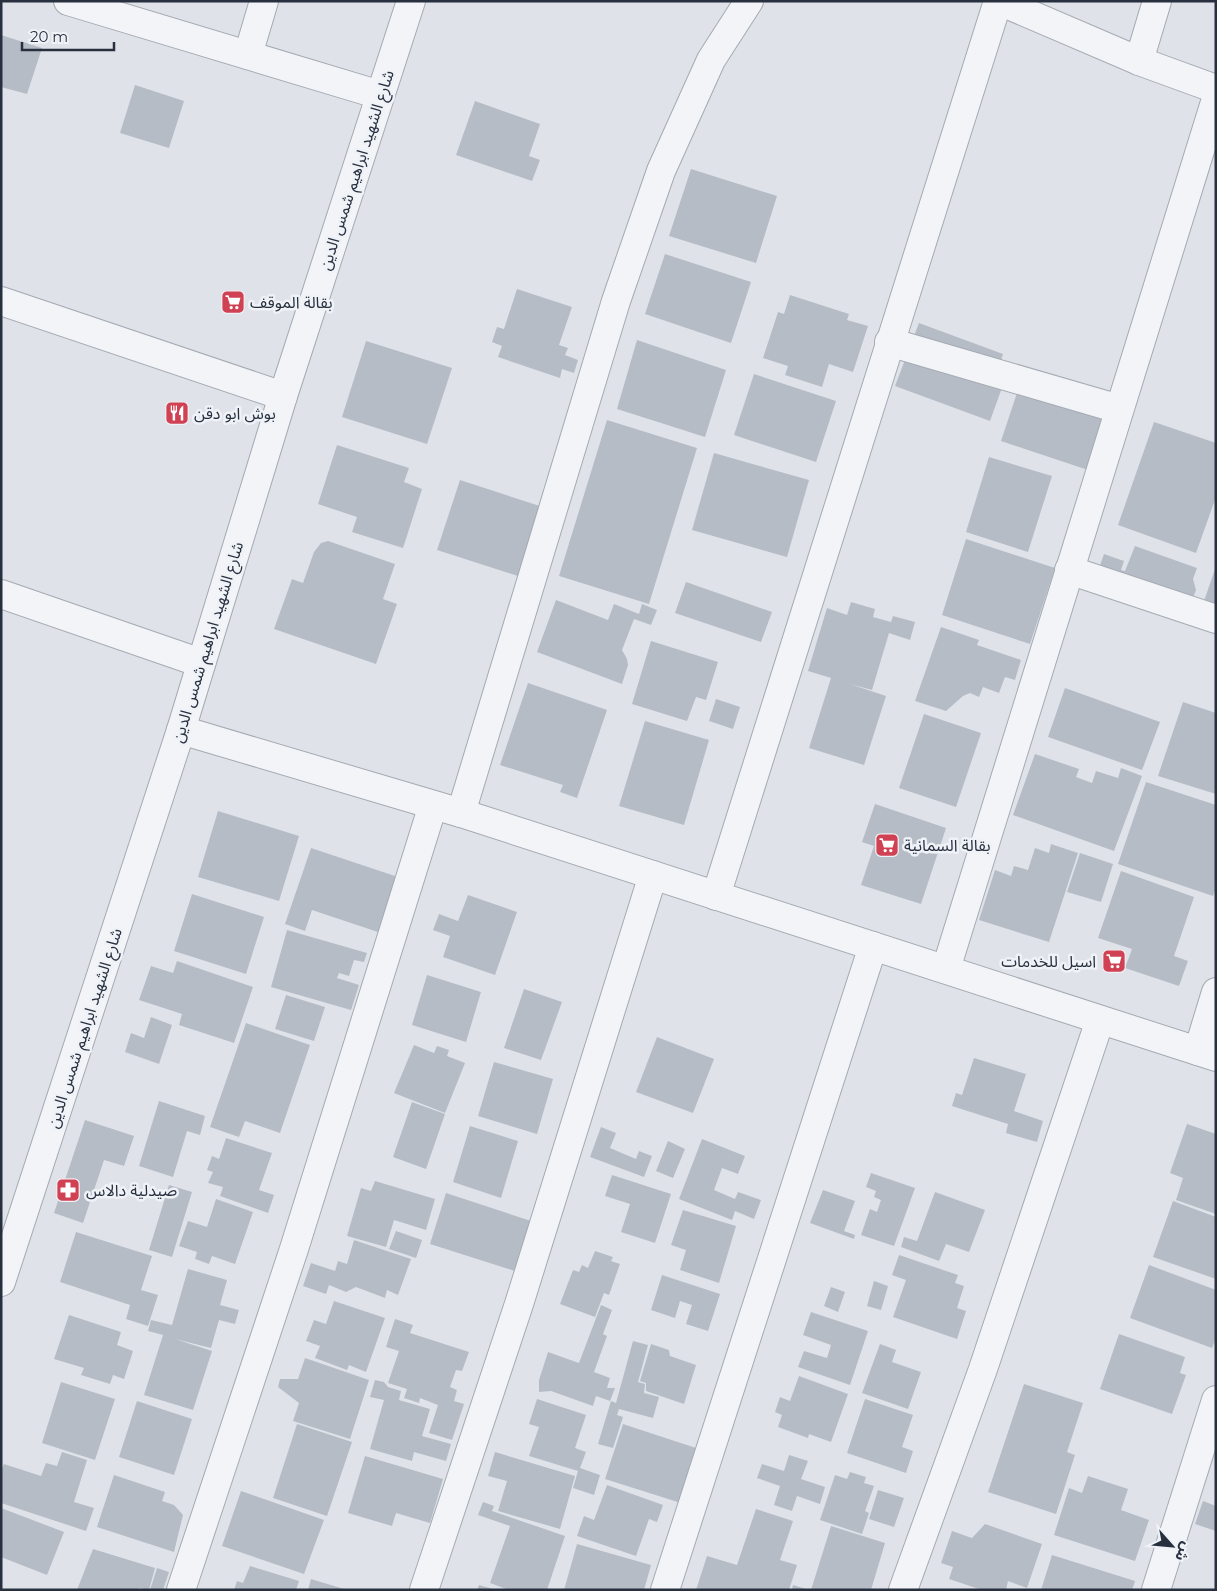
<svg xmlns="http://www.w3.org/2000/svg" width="1217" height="1591" viewBox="0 0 1217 1591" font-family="Montserrat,'Noto Sans Arabic',sans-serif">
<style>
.building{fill:#b6bcc6}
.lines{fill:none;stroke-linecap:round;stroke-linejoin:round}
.minor-casing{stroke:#a4aab3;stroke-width:30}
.minor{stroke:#f2f4f7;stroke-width:28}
.labels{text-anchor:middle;stroke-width:5;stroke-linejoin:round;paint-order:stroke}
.street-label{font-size:16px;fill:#283040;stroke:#eff2f6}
.poi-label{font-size:16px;fill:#283040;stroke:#eff2f6;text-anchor:start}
</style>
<rect width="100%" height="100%" fill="#dfe3e9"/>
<g class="building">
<path d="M1,35L42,48L27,94L1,87Z"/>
<path d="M135,85L184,101L169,148L120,133Z"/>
<path d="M475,101L540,124L529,156L540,160L532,181L456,155Z"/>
<path d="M691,169L777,196L756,263L669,236Z"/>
<path d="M665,254L751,282L731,343L645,314Z"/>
<path d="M517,289L572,307L559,345L568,348L565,355L578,360L574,373L562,369L560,378L498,357L502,346L492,342L497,327L504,329Z"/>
<path d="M790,295L849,314L847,320L868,326L853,372L829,364L822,387L785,375L788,366L763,358L778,312L784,314Z"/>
<path d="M919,323L1003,354L995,378L1004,382L990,421L895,386Z"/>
<path d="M637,340L726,370L705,437L617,409Z"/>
<path d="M366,341L452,368L427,444L342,417Z"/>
<path d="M1024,372L1111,400L1088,470L1001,441Z"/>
<path d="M754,374L836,401L816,462L734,435Z"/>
<path d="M607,420L697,448L649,604L559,576Z"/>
<path d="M1154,422L1216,443V497L1196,553L1118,525Z"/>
<path d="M337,445L409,468L404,482L422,489L403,548L352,532L357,517L318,504Z"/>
<path d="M714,453L809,480L787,557L692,530Z"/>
<path d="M989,457L1052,476L1028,552L966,532Z"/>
<path d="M460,480L546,508L524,578L437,550Z"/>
<path d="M966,539L1055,568L1030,644L942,615Z"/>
<path d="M328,541L395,564L383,599L397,604L376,664L274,629L292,579L303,583L314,552L321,543Z"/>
<path d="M1135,546L1197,568L1193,579L1196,590L1191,603L1096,577L1104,554L1124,561L1121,570L1125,571Z"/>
<path d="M1216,566V611L1202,607Z"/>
<path d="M686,582L772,612L761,642L675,613Z"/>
<path d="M556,600L608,620L614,604L639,614L642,604L657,610L651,625L634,619L622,650L627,659L628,665L622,684L537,652Z"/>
<path d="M851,602L875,609L873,617L891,622L893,616L915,622L910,640L889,633L872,690L850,684L886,696L864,765L809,748L831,678L808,671L827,608L847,615Z"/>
<path d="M941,627L979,640L977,645L1021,660L1015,680L1005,677L999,693L983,687L979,697L970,693L963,696L946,711L915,701Z"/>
<path d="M651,641L718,662L706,700L696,697L687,721L632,704Z"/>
<path d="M528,683L607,710L577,798L560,792L563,785L500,765Z"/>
<path d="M1065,688L1160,722L1142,770L1048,737Z"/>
<path d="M716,699L740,707L733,729L709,721Z"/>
<path d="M1183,702L1216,713V794L1158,776Z"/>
<path d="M924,714L981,733L956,807L899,788Z"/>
<path d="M645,721L709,740L684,825L619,806Z"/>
<path d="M1035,754L1079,769L1076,777L1092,783L1096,771L1118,778L1121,768L1142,776L1114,851L1013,815Z"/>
<path d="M1146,782L1216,805V887L1213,896L1118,864Z"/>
<path d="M875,804L946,828L921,904L861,885L874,846L862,842Z"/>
<path d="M218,811L299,836L279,901L198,877Z"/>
<path d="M1051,844L1078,853L1049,942L979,920L995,870L1011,876L1014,866L1028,870L1035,848L1049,853Z"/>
<path d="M311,848L401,878L381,933L312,910L305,931L285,924Z"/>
<path d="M1080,853L1113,864L1101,902L1067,892Z"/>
<path d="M1121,871L1194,897L1174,956L1188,961L1179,986L1125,968L1132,949L1098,938Z"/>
<path d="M192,894L264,917L246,974L174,951Z"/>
<path d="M468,895L517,912L495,975L443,957L450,936L433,930L439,914L458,921Z"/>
<path d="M287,930L367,953L364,962L354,960L349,976L339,973L337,978L359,985L351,1010L271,987Z"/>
<path d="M177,961L253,987L234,1043L179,1025L182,1014L139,1000L151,966L173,973Z"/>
<path d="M427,975L481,992L466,1042L412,1025Z"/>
<path d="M524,989L562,1002L541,1060L504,1048Z"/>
<path d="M286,995L325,1007L314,1041L275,1029Z"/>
<path d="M151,1017L172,1025L159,1064L125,1052L131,1033L144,1038Z"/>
<path d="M246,1023L310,1045L280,1133L245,1121L239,1137L210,1127Z"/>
<path d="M657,1037L714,1059L693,1113L636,1092Z"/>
<path d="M414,1045L434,1053L437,1046L449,1050L447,1056L465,1063L445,1113L394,1093Z"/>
<path d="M974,1058L1026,1074L1014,1111L1043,1121L1037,1142L1006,1133L1008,1124L952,1106L956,1093L962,1095Z"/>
<path d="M494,1062L553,1079L537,1134L478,1116Z"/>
<path d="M159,1101L205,1116L200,1135L187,1131L173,1177L139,1166Z"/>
<path d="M412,1102L445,1114L426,1169L393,1157Z"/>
<path d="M85,1120L134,1136L124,1166L104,1160L83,1223L54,1213Z"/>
<path d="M1187,1124L1216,1134V1214L1176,1200L1183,1178L1170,1173Z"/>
<path d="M470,1126L518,1141L501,1198L453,1182Z"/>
<path d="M601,1127L616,1133L610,1148L636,1159L639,1151L652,1156L644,1177L590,1157Z"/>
<path d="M226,1138L272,1153L259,1190L274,1195L268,1213L220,1196L223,1187L208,1183L213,1172L207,1170L212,1156L219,1159Z"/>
<path d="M702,1139L745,1156L738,1174L722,1168L714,1190L735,1199L738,1192L761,1200L754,1219L735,1211L732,1220L679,1199Z"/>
<path d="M668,1141L685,1149L673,1178L656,1171Z"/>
<path d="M871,1173L915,1188L894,1246L861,1235L870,1209L877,1212L881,1200L874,1197L876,1191L866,1187Z"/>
<path d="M612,1175L671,1194L655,1243L621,1232L630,1204L605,1196Z"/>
<path d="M375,1181L435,1199L426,1230L394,1220L386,1247L347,1236L361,1188L371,1191Z"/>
<path d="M169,1185L192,1192L172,1257L149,1250Z"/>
<path d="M823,1190L855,1201L844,1231L855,1235L854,1239L810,1223Z"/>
<path d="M935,1192L985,1210L969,1252L946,1244L939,1261L901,1247L904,1237L917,1241Z"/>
<path d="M446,1193L531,1221L515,1271L430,1244Z"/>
<path d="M216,1199L253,1212L235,1264L212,1256L209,1264L195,1259L197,1252L179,1246L188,1221L207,1227Z"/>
<path d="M1173,1201L1216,1217V1279L1153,1257Z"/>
<path d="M683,1210L736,1226L719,1283L680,1270L686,1250L671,1245Z"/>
<path d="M396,1231L422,1240L416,1258L389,1249Z"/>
<path d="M76,1232L152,1256L141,1290L158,1295L148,1326L126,1319L130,1305L60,1282Z"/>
<path d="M354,1240L411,1259L398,1295L387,1290L385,1298L356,1287L346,1292L329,1285L326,1294L303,1286L311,1263L335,1271L338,1261L347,1264Z"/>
<path d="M595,1251L613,1257L611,1261L620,1264L609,1295L604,1293L595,1317L560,1304L573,1270L579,1272L582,1265L588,1268Z"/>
<path d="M899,1255L958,1275L955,1283L964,1286L957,1308L966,1311L957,1339L893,1317L906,1280L892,1275Z"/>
<path d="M1149,1265L1216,1290V1338L1212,1348L1130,1318Z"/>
<path d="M188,1269L227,1280L220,1305L239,1310L235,1324L219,1320L211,1348L175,1339L212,1351L193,1410L144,1395L163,1335L148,1331L151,1320L172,1325Z"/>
<path d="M662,1275L720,1294L708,1331L686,1324L692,1305L680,1301L675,1318L651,1310Z"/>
<path d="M874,1281L888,1286L881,1310L867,1306Z"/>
<path d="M831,1287L845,1292L838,1312L824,1306Z"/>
<path d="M334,1301L385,1318L366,1372L349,1365L347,1370L315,1358L320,1346L306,1341L314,1320L326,1324Z"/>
<path d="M601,1305L612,1310L603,1334L607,1336L594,1372L610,1378L607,1388H615L610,1401L596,1396L593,1406L551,1391L539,1392V1380L548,1352L579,1363Z"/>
<path d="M811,1312L868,1331L850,1385L798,1367L804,1351L827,1358L831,1345L803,1335Z"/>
<path d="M69,1315L121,1332L117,1345L133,1351L124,1379L113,1375L110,1384L81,1375L84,1368L54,1359Z"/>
<path d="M395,1319L413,1325L410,1333L469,1352L462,1371L456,1370L450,1387L457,1390L454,1401L464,1404L452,1440L429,1433L438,1405L420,1398L419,1403L404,1398L407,1389L388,1383L399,1351L386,1347Z"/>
<path d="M1119,1334L1185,1357L1180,1373L1186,1375L1172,1414L1100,1389Z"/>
<path d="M633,1341L648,1345L638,1382L645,1384L644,1393L659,1397L653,1418L619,1409L617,1415L623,1417L613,1448L598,1444L611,1401L616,1403Z"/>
<path d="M651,1344L669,1350L670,1356L696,1365L684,1404L646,1391V1383L640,1381Z"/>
<path d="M880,1344L896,1350L892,1362L921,1372L908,1409L862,1393Z"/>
<path d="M305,1358L369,1380L350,1439L293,1421L299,1403L278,1387L280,1379H298Z"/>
<path d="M799,1376L848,1394L831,1442L809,1434L808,1438L778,1427L782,1415L775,1412L780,1397L790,1401Z"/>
<path d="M375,1380L384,1382L388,1387L401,1391L399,1400L430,1409L422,1436L451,1444L446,1461L414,1452L412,1461L370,1449L384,1400L370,1397Z"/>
<path d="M61,1382L115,1399L95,1460L42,1443Z"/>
<path d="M1024,1384L1083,1403L1067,1452L1075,1455L1056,1514L988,1492Z"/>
<path d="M537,1399L586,1415L575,1448L586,1452L580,1468L600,1475L594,1495L573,1488L578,1471L529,1456L539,1427L529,1424Z"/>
<path d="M865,1399L913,1415L902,1447L913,1451L906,1473L847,1453Z"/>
<path d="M137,1401L192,1419L174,1475L119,1457Z"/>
<path d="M297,1424L352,1442L327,1516L273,1498Z"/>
<path d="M623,1424L702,1450L684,1504L605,1479Z"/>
<path d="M62,1452L87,1460L74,1502L94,1508L86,1531L1,1503V1471L4,1464L41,1476L46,1463L57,1466Z"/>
<path d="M495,1452L575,1476L560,1529L498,1511L507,1481L488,1476Z"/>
<path d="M789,1455L808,1461L801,1479L825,1487L820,1504L797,1496L792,1511L774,1505L780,1486L757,1478L762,1464L784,1471Z"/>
<path d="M365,1456L443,1479L430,1523L396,1513L392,1526L348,1513Z"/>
<path d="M850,1472L866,1477L864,1483L874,1486L865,1511L869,1513L862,1534L820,1520L835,1475L847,1479Z"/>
<path d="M114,1475L165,1492L162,1501L174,1505L183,1515L174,1552L97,1527Z"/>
<path d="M1088,1476L1128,1489L1121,1510L1149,1520L1135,1561L1054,1535L1069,1488L1082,1493Z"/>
<path d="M607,1485L663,1505L657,1522L649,1519L636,1556L577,1536L584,1516L594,1520Z"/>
<path d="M878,1490L904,1498L894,1527L869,1519Z"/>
<path d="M241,1491L324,1520L304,1574L222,1546Z"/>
<path d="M1203,1501L1216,1506V1531L1195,1524Z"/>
<path d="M483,1502L494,1506L492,1511L565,1536L547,1590H509L490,1583L510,1526L478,1515Z"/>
<path d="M1,1508L64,1532L47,1575L1,1557Z"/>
<path d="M756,1509L793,1521L780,1560L797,1565L789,1590H696L707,1556L737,1565Z"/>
<path d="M985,1524L1042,1544L1027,1588L1008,1581L1006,1590H982L949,1579L953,1567L941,1563L952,1531L972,1538Z"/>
<path d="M831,1526L885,1543L871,1590H811Z"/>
<path d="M577,1544L651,1565L644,1590H564Z"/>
<path d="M93,1549L155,1568L149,1590L139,1588V1590H77Z"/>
<path d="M1052,1555L1135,1581L1132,1590H1041Z"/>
<path d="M250,1566L299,1581L296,1590H234L237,1581L243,1583Z"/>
<path d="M157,1568L169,1572L163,1590H150Z"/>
<path d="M311,1579L344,1589V1590H308Z"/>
<path d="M479,1585L493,1589V1590H477Z"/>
<path d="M793,1585L806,1589V1590H792Z"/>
</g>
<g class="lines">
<g class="minor-casing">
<g id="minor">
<path d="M68,1L380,95"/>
<path d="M999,1L1139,61L1216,89"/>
<path d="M248,55L264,1"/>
<path d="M1139,61L1157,1"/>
<path d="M1,301L283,396"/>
<path d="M889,342L1119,409"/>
<path d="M1069,570L1216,619"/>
<path d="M1,594L201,663"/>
<path d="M181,730L461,813L1216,1057"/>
<path d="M461,813L616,301L661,171L711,60L749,1"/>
<path d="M716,896L998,1"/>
<path d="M946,969L1216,99"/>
<path d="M1198,1051L1216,992"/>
<path d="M1,1282L181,730L283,396L411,1"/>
<path d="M181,1590L294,1249L433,805"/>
<path d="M424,1590L519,1304L653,875"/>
<path d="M665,1590L873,946"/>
<path d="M903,1590L983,1369L1100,1020"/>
<path d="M1156,1590L1216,1400"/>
</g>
</g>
<use href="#minor" class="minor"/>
</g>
<defs>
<g id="supermarket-square" transform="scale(1.25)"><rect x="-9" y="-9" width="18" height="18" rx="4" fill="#d04253" stroke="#eff2f6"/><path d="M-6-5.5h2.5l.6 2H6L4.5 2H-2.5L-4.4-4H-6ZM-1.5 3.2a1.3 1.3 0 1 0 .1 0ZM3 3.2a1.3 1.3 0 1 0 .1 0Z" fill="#fff"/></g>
<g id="restaurant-square" transform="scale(1.25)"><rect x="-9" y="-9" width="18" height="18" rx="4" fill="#d04253" stroke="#eff2f6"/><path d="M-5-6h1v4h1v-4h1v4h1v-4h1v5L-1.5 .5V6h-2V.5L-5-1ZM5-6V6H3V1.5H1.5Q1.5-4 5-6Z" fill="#fff"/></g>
<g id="pharmacy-square" transform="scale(1.25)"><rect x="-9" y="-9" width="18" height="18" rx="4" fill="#d04253" stroke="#eff2f6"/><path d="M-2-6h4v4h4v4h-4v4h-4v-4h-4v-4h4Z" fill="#fff"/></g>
</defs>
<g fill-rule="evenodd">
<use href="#supermarket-square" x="233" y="302"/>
<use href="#restaurant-square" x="177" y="413"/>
<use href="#supermarket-square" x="887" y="845"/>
<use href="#supermarket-square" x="1114" y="961"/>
<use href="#pharmacy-square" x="68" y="1190"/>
</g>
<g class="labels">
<g class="street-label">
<text transform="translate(356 170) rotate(-72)" y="6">شارع الشهيد ابراهيم شمس الدين</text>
<text transform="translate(207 642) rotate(-73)" y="6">شارع الشهيد ابراهيم شمس الدين</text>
<text transform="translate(84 1028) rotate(-72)" y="6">شارع الشهيد ابراهيم شمس الدين</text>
</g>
<g class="poi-label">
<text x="250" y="308">بقالة الموقف</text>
<text x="194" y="419">بوش ابو دقن</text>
<text x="904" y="851">بقالة السمانية</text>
<text x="1096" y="967" text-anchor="end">اسيل للخدمات</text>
<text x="86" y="1196">صيدلية دالاس</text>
</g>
</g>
<rect width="1217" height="1591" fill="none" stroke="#283040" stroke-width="5"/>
<g transform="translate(1172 1546) rotate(117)" stroke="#eff2f6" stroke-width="4" paint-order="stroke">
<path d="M0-4L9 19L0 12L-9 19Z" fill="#283040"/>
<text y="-8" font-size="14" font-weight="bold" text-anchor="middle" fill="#283040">ش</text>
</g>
<path d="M22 42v8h92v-8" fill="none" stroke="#283040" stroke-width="2.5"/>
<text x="30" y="42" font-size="15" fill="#283040" stroke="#eff2f6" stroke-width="4" paint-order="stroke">20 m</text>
</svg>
